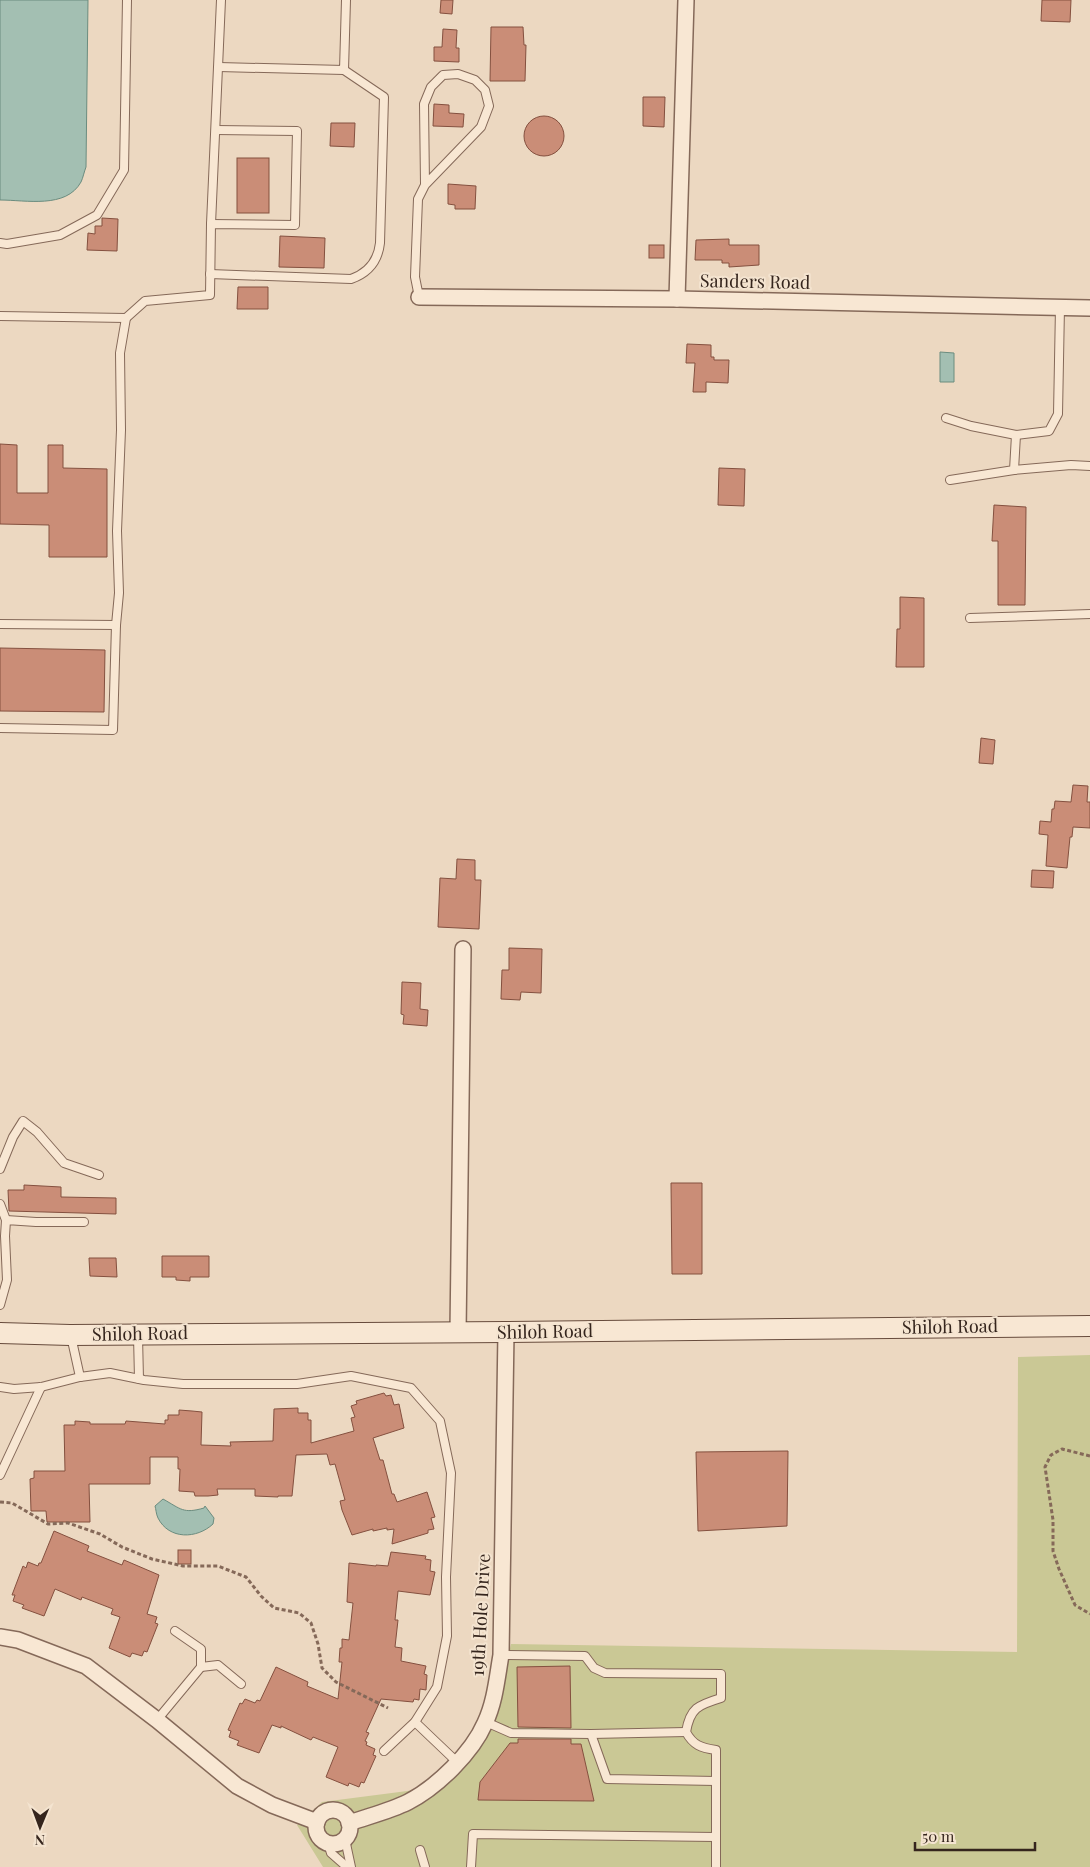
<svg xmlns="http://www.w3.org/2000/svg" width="1090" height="1867" viewBox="0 0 1090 1867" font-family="'Playfair Display',serif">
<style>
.green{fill:#cac895}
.water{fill:#a3bfb2;stroke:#6b8c7f}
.building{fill:#ca8d77;stroke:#84503f}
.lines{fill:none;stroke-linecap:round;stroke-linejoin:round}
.lane-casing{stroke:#856959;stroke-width:10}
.street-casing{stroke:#856959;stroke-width:18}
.secondary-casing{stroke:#674b3c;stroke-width:22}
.path{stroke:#856959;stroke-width:3;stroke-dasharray:4 2.5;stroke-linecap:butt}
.lane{stroke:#f8e7d3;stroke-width:8}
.street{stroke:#f8e7d3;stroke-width:15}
.secondary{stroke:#f8e7d3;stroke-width:20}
.labels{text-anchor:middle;stroke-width:4;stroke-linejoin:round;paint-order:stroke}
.street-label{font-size:18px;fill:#35251d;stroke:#f4e4d0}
</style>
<rect width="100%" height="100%" fill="#ecd8c1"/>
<path class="green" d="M1090,1355V1867H323L297,1825L322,1802L446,1786L492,1725L511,1644L1017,1652L1018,1357Z"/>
<g class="water">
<path d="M0,0H88L86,167C84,172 83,178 81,182C66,209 26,200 0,200Z"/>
<path d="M940,352L954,353V382H940Z"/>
<path d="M163,1499C181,1509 183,1514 204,1508L205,1506L214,1518L213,1524C197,1539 169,1540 158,1518C156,1514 156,1509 155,1506Z"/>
</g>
<g class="building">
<path d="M441,0H453L452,14L440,13Z"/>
<path d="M1042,0H1071L1070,22L1041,21Z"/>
<path d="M491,27H523L524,45H526L525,81H490Z"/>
<path d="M443,29L457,30L456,48H459V62L434,61V47H442Z"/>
<path d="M643,97H665L664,127L643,126Z"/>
<path d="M434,104L449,105V113L464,114L463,127L433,126Z"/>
<circle cx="544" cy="136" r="20"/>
<path d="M331,123H355L354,147L330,146Z"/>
<rect x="237" y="158" width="32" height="55"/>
<path d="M448,184L476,186L475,209H455V205L448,204Z"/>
<path d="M102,218L118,219L117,251L87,250L88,233L95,234V226H102Z"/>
<path d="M280,236L325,238L324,268L279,267Z"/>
<path d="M729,239V245H759V265L729,267V263H722V260H695L696,240Z"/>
<rect x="649" y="245" width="15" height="13"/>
<path d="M238,287H268V309H237Z"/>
<path d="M687,344L711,345V357H714V360H729L728,383L706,382V392H693L695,363H686Z"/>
<path d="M0,444L17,445V493H48V445H63V468L107,469V557H49V525L0,524Z"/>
<path d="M719,468L745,469L744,506L718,505Z"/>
<path d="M994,505L1026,507L1025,605H998V541H992Z"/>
<path d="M900,597L924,598V667H896L897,629H900Z"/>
<path d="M0,648L105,650L104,712L0,711Z"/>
<path d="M981,738L995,740L993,764L979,763Z"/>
<path d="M1073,785L1088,786L1087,802H1090V828L1073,827L1072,837H1070L1067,868L1046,866L1048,835L1039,834L1040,821L1051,822L1052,809H1054L1055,801L1071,802Z"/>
<path d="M457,859L475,860V880H481L479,929L438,927L440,878L456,879Z"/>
<path d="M1032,870L1054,871L1053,888L1031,887Z"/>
<path d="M509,948L542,949L541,993L521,992L520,1000L501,999L502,970H509Z"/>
<path d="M402,982L421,983L420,1009L428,1010L427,1026L403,1024L404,1015L401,1014Z"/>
<path d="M671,1183H702V1274H672Z"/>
<path d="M24,1185L61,1187V1197L116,1198V1214L9,1211L8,1190H24Z"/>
<path d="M162,1256H209V1277H190V1281L176,1280V1277H162Z"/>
<path d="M89,1258H116L117,1277L90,1276Z"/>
<path d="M384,1393L386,1396L391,1395L394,1405L399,1404L404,1428L373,1438L380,1460H383L392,1494H394L397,1502L427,1492L435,1517L431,1518L434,1529L428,1530V1533L392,1544L394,1529L387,1530V1528L373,1531V1529L352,1535L342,1510L340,1501L345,1500L335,1464L330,1465L327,1454L296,1455L292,1496H278V1497L255,1496V1489H217L218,1495L208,1496H195L194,1492L179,1491L180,1469H178V1457H150V1484H89L90,1522H47L46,1511H31L30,1479L34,1478V1471H65L64,1425H75V1421L90,1422V1424H125L126,1421L165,1424V1420H168V1415H179V1410L192,1411L202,1412L201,1445L231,1446L230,1442L273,1441L274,1409L298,1408V1413H308V1420H311V1443L354,1431L351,1418L355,1417L351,1406L357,1404L356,1401Z"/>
<path d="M788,1451L787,1526L698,1531L696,1452Z"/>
<path d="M54,1531L89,1546L87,1551L122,1565L124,1560L159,1575L147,1614L157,1617L155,1623L158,1624L147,1652L144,1651L142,1656L132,1653L130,1657L109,1648L120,1617L111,1614L113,1609L82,1597L81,1600L55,1589L44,1616L22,1608L24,1605L13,1601L15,1595H12L23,1566L26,1568L28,1562L38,1566L39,1563H41Z"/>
<rect x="178" y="1550" width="13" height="14"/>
<path d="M391,1552L426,1556L425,1559L431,1560L430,1571L435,1572L430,1595L398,1591L395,1620H398L395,1647L402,1648L401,1661L426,1666L424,1674L427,1675L426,1690L420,1689L419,1700L414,1699L413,1702L381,1699L366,1732L369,1733L365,1741L367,1742L366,1745L375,1749L373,1755L376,1756L364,1783L361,1782L359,1787L349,1783L348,1786L326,1777L338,1747L313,1737L311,1740L281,1726V1728L272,1725L259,1753L237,1745L239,1741L229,1737L231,1731L228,1730L240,1703L242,1704L245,1699L255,1703L257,1700L260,1701L276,1667L308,1682L307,1686L338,1699L342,1662H339L340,1648H342V1639L349,1640L353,1603L347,1602L349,1563L376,1566V1565L388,1566Z"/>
<path d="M570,1666L571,1728L518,1727L517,1667Z"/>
<path d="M518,1739H571V1744H581L594,1801L478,1800L480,1782L510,1743H518Z"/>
</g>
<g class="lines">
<g class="lane-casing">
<g id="lane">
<path d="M219,67L344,70L346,0"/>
<path d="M211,224L221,0"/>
<path d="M0,243L7,244L60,235L97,215L124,170L127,0"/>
<path d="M210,274L351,279C368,273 378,261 380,243L384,97L344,70"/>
<path d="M419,297L415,277L418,199L425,185L481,127L489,106L485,90L475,80L458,74L443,75L431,87L424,104L425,185"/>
<path d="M0,316L126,318L145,301L210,295L211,224L295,225L297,131L216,130"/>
<path d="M946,418L971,426L1016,435L1049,431L1058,414L1060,307"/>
<path d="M1014,470L1071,465L1090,466"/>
<path d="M950,480L1014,470L1016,435"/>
<path d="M970,618L1090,614"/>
<path d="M0,624L116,625L113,730L0,728"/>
<path d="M116,625L119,593L117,531L121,430L120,353L126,318"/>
<path d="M0,1169L13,1137L23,1121L37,1132L64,1163L99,1175"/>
<path d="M0,1204L6,1220"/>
<path d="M0,1305L7,1280L5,1236L6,1220L36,1222H84"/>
<path d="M71,1336L80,1377"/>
<path d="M138,1336L139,1379"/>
<path d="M0,1387L14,1389L41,1387L80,1377L110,1373L144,1380L183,1384H297L351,1376L411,1388L440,1421L451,1473L446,1577L447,1636L437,1687L415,1722L384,1751"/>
<path d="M0,1475L41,1387"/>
<path d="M501,1655L585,1656L594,1668L605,1673L721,1674V1698C698,1705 690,1708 686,1732C693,1745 701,1748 716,1750V1867"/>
<path d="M201,1667L218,1665L241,1684"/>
<path d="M157,1720L201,1667V1649L175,1631"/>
<path d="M415,1722L457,1762"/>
<path d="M486,1722L511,1733L591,1734L607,1779L716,1781"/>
<path d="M591,1734L686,1732"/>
<path d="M345,1839L351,1867"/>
<path d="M328,1843L331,1853L347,1867"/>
<path d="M420,1850L425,1867"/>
<path d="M471,1867L473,1834L716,1837"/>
</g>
</g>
<g class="street-casing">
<g id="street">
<path d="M419,297L677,299L1090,308"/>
<path d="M677,299L686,0"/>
<path d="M458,1332L463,949"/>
<path d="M0,1637L18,1640L86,1666L157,1720L237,1786L272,1805L317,1822"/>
<circle cx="333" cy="1827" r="17"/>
<path d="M349,1823C369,1816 390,1811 408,1802C437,1787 472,1753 485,1723C495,1702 497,1678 501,1655L506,1332"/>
</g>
</g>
<g class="secondary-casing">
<path id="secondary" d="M0,1333L70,1335L506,1332L1090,1326"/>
</g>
<g class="path">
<path d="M1090,1456L1062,1449L1051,1455L1045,1467L1053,1520V1551L1059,1569L1075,1605L1090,1614"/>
<path d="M0,1502L12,1503L48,1524L68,1523L100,1534L122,1547L152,1559L183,1566H218L246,1577L261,1596L274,1608L299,1613L311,1623L318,1644L322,1668L336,1682L388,1708"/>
</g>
<use href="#lane" class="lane"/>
<use href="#street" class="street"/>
<use href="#secondary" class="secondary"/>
</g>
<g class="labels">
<g class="street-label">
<text transform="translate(755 282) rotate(1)" y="6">Sanders Road</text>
<text transform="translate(950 1327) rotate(-1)" y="6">Shiloh Road</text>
<text transform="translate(545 1332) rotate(-1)" y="6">Shiloh Road</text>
<text transform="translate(140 1334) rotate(-1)" y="6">Shiloh Road</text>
<text transform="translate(481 1615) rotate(-87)" y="6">19th Hole Drive</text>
</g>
</g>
<g transform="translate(40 1827) rotate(181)" stroke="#f4e4d0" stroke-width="4" paint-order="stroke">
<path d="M0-4L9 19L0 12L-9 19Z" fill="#35251d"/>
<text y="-8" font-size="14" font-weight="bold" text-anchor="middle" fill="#35251d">N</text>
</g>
<path d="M915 1842v8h120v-8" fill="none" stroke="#35251d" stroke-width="2.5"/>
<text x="922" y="1842" font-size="15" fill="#35251d" stroke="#f4e4d0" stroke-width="4" paint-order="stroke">50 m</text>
</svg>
